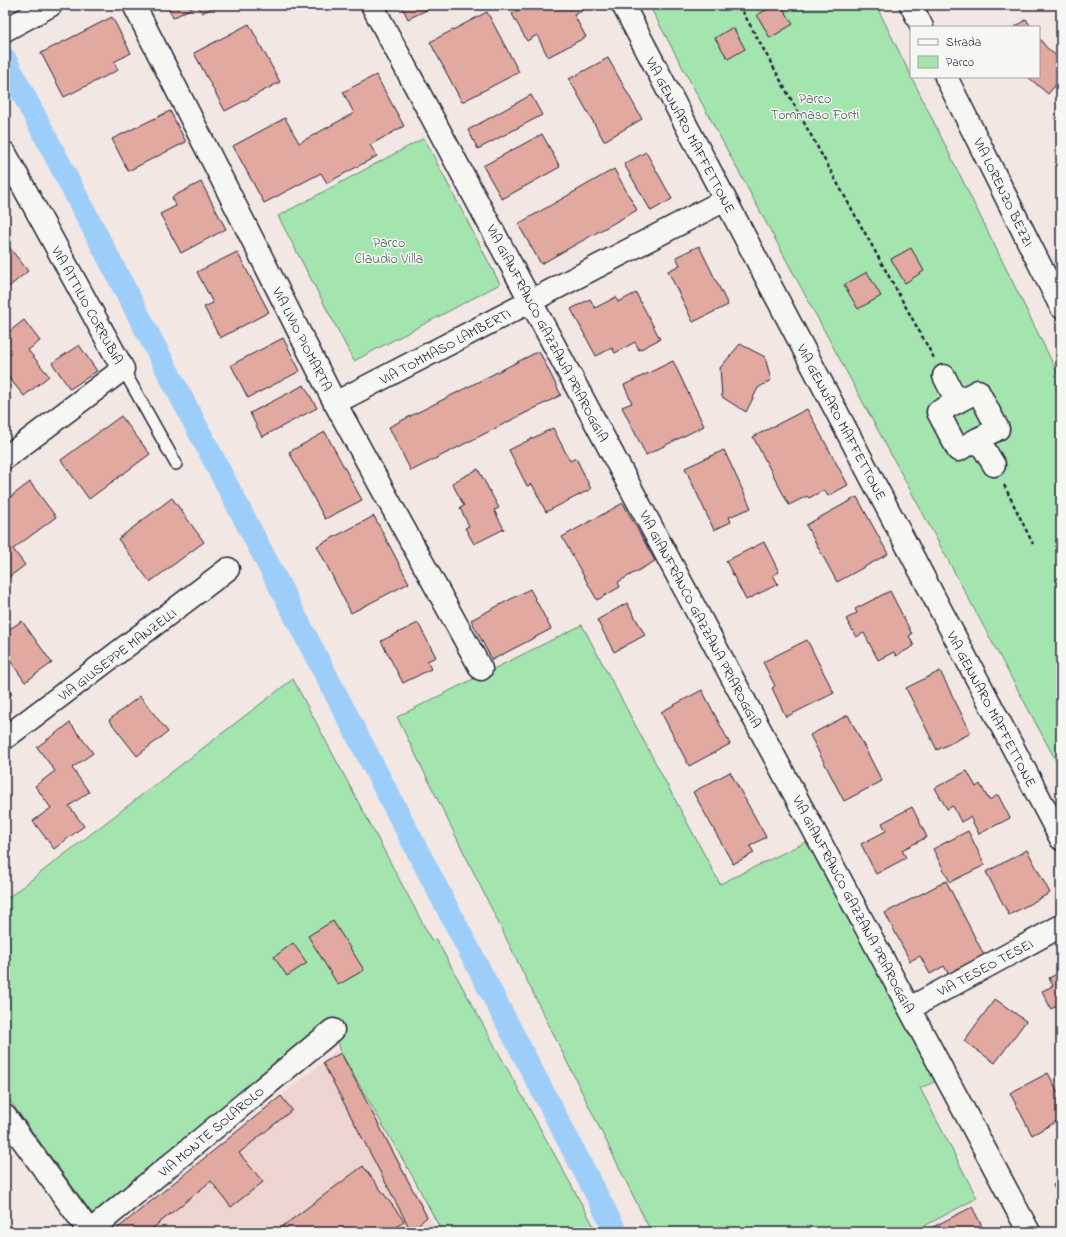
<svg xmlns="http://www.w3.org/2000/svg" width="1066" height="1237" viewBox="0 0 1066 1237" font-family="'Indie Flower',sans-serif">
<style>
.built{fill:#edd4ce}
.green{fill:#a4e5af;stroke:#638475}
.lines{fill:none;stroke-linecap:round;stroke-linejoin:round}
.canal{stroke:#9dcefa;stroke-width:23}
.building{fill:#e2a9a0;stroke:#22223b}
.lane-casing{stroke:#22223b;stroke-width:14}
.street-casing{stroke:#22223b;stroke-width:25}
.secondary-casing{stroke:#22223b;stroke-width:25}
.path{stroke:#22223b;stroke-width:2.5;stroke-dasharray:4 3;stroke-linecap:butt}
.lane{stroke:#f6f6f2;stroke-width:11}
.street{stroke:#f6f6f2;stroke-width:22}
.secondary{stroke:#f6f6f2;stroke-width:22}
.labels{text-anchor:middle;stroke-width:3;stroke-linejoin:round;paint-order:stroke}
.park-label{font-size:14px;fill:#495c5e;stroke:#f6f6f2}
.street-label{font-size:14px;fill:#22223b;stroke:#f6f6f2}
</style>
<rect width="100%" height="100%" fill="#f2e7e2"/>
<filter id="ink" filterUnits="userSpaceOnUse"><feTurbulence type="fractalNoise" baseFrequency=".025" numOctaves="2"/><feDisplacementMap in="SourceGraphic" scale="8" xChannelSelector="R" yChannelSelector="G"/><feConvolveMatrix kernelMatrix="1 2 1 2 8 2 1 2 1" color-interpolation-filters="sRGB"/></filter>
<g filter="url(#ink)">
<path class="built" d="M340,1048L434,1226L426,1232H113Z"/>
<g class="green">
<path d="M649,5H876L1061,380V770Z"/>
<path d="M424,138L500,284L354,361L278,216Z"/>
<path d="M582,625L720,884L810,840L939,1080L920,1088L977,1198L913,1232H651L397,717Z"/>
<path d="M293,679L432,941L436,939L597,1232H442L414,1179L341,1053L338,1040L94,1216L5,1094V900Z"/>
</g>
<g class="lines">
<path class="canal" d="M5,59L616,1232"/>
</g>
<g class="building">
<path d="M167,5H218L202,13L197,5L173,18Z"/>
<path d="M401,5H437L408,19Z"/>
<path d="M528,5H579L582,11L574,15L586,37L548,57L537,35L527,41L512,14Z"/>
<path d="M775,5H781L793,24L770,38L757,15Z"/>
<path d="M487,12L519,72L462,102L430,42Z"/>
<path d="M112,17L131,53L114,62L118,70L64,97L41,53Z"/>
<path d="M1026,19L1031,27H1015Z"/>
<path d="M249,24L280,82L225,111L194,53Z"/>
<path d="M733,27L745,49L728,59L715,38Z"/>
<path d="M1039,38L1046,47L1061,60V79L1048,94L1028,77H1039Z"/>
<path d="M608,58L642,119L604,141L569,79Z"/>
<path d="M376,75L404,126L370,145L377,156L327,183L321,173L264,203L233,146L285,118L299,143L354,113L343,92Z"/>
<path d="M531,95L542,115L478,149L468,130Z"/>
<path d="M170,111L186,142L128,171L112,139Z"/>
<path d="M542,134L560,167L502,199L483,166Z"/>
<path d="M646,152L672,199L651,211L624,164Z"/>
<path d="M614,169L637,210L541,264L518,224Z"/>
<path d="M201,182L226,229L181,253L160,214L176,206L172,197Z"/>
<path d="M5,242L28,271L5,290Z"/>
<path d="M699,246L728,305L693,322L668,271L680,265L676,257Z"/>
<path d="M911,248L924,271L905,283L891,259Z"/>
<path d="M237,252L269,312L220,338L204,307L213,303L197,272Z"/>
<path d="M867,272L881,296L858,309L844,285Z"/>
<path d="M636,293L660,339L639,350L635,342L615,353L612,348L596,356L571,309L590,299L595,308L616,297L618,302Z"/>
<path d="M24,320L40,341L28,350L49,376L24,396L5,373V335Z"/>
<path d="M283,338L300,371L248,398L231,365Z"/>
<path d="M740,344L765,357L771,380L758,388L746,412L722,397L720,368Z"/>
<path d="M79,345L97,371L70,389L52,363Z"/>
<path d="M539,351L561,395L411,471L389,427Z"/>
<path d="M673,361L704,426L646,455L622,407L632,403L624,385Z"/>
<path d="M304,385L317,408L262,437L250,413Z"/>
<path d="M807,409L848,485L828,496L824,490L809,498L807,496L789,505L753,437Z"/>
<path d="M121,416L150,454L89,499L61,460Z"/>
<path d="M553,428L570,461L576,458L591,489L546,512L532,484L527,486L509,450Z"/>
<path d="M325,432L362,500L325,519L289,452Z"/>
<path d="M724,450L751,508L729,517L731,522L714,530L685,468Z"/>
<path d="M478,469L499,508L494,510L504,529L474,544L465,528L469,526L460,508L464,506L452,483Z"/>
<path d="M30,482L56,517L13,549L25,565L5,580V501Z"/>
<path d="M857,497L888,554L837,582L806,525Z"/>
<path d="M172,498L204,542L150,582L118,539Z"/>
<path d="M623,503L655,561L618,582L620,587L597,600L562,537Z"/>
<path d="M374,516L409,583L351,613L317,546Z"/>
<path d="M764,542L779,572L773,575L778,584L746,600L726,561Z"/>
<path d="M530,589L551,629L492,660L471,620Z"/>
<path d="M890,591L912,634L909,636L914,646L896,656L894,652L878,660L864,633L856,637L846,619L857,613L855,609Z"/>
<path d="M627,603L645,635L614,652L597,620Z"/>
<path d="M22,621L52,663L25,682L5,653V632Z"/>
<path d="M418,623L436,657L427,661L431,669L403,683L381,641Z"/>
<path d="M807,640L834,693L786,717L772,688L775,686L763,662Z"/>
<path d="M940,671L971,733L937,750L906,688Z"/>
<path d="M5,684L12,694L5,699Z"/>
<path d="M702,690L730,744L689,766L661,712Z"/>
<path d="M140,696L168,732L137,756L109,720Z"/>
<path d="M848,715L882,781L844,801L810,735Z"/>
<path d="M70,723L93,753L72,768L89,792L69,806L84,826L54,849L33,821L51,808L35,786L55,771L37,747Z"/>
<path d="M967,771L976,787L980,784L989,800L998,795L1010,818L979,834L970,817L961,822L953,806L947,809L935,788Z"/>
<path d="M730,772L766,837L750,846L754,853L733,864L693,792Z"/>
<path d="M912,807L927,837L902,850L906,858L876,874L861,844L886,831L882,823Z"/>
<path d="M968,831L985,865L950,882L933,849Z"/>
<path d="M1027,850L1050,893L1009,915L986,872Z"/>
<path d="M946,881L986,959L950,977L944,966L930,974L920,956L910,961L885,913Z"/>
<path d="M333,921L364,970L338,985L308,936Z"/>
<path d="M293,943L307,963L287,976L274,957Z"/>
<path d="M1061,972V1007L1060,1004L1051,1009L1042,991L1053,986L1049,978Z"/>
<path d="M995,999L1026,1021L995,1063L964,1041Z"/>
<path d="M341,1053L427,1217L411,1231L323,1063Z"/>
<path d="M1048,1073L1061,1098V1119L1032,1135L1010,1093Z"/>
<path d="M281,1096L292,1110L239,1153L263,1182L231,1207L211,1181L148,1232H113Z"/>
<path d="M363,1166L404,1221L390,1232H275Z"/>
<path d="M1061,1181V1202L1053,1185Z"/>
<path d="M972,1207L984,1230L980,1232H930L929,1229Z"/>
</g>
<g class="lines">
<g class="lane-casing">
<path id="lane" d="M123,369L176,464"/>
</g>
<g class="street-casing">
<g id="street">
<path d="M134,5L335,403L481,669"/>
<path d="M372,5L1029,1232"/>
<path d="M623,5L1061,839"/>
<path d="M5,30L51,5"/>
<path d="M5,153L123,369L5,458"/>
<path d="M944,376L957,402"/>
<path d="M335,403L725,200"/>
<path d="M978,439L958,450L938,412L978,391L998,429L978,439L994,465"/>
<path d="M5,738L228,569"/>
<path d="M910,1008L1061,926"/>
<path d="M5,1116L90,1232"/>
<path d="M89,1232L333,1030"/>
</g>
</g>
<g class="secondary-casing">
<g id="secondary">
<path d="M911,5L922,27"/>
<path d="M946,77L1061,307"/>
</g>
</g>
<g class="path">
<path d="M739,5L934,358"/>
<path d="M1004,485L1033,544"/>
</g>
<use href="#lane" class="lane"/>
<use href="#street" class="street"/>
<use href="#secondary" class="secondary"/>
</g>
</g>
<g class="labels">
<g class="park-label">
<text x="815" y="103">Parco<tspan x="815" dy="16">Tommaso Forti</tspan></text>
<text x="389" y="247">Parco<tspan x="389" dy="16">Claudio Villa</tspan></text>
</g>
<g class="street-label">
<text transform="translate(691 135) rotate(62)" y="5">VIA GENNARO MAFFETTONE</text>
<text transform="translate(1004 192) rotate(64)" y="5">VIA LORENZO BEZZI</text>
<text transform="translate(88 305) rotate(61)" y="5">VIA ATTILIO CORRUBIA</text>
<text transform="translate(548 333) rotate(62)" y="5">VIA GIANFRANCO GAZZANA PRIAROGGIA</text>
<text transform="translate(303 339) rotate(63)" y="5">VIA LIVIO PIOMARTA</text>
<text transform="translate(445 346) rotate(-28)" y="5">VIA TOMMASO LAMBERTI</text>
<text transform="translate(842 422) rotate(62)" y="5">VIA GENNARO MAFFETTONE</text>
<text transform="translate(701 619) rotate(62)" y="5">VIA GIANFRANCO GAZZANA PRIAROGGIA</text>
<text transform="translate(117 654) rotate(-37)" y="5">VIA GIUSEPPE MANZELLI</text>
<text transform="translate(992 709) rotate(62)" y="5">VIA GENNARO MAFFETTONE</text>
<text transform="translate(854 904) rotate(62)" y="5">VIA GIANFRANCO GAZZANA PRIAROGGIA</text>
<text transform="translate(985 967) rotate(-28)" y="5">VIA TESEO TESEI</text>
<text transform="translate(211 1131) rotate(-40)" y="5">VIA MONTE SOLAROLO</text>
</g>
</g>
<rect width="1066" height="1237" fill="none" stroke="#f6f6f2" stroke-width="20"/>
<rect x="10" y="10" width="1046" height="1217" fill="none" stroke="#22223b" stroke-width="1.5" filter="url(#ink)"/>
<rect x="910" y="26" width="130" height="52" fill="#f6f6f2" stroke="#a1a1a9"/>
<rect x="918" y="39" width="20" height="6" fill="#f6f6f2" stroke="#a1a1a9"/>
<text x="946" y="46" font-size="12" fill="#22223b">Strada</text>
<rect x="918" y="56" width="20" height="12" fill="#a4e5af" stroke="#a1a1a9"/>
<text x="946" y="66" font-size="12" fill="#22223b">Parco</text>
</svg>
